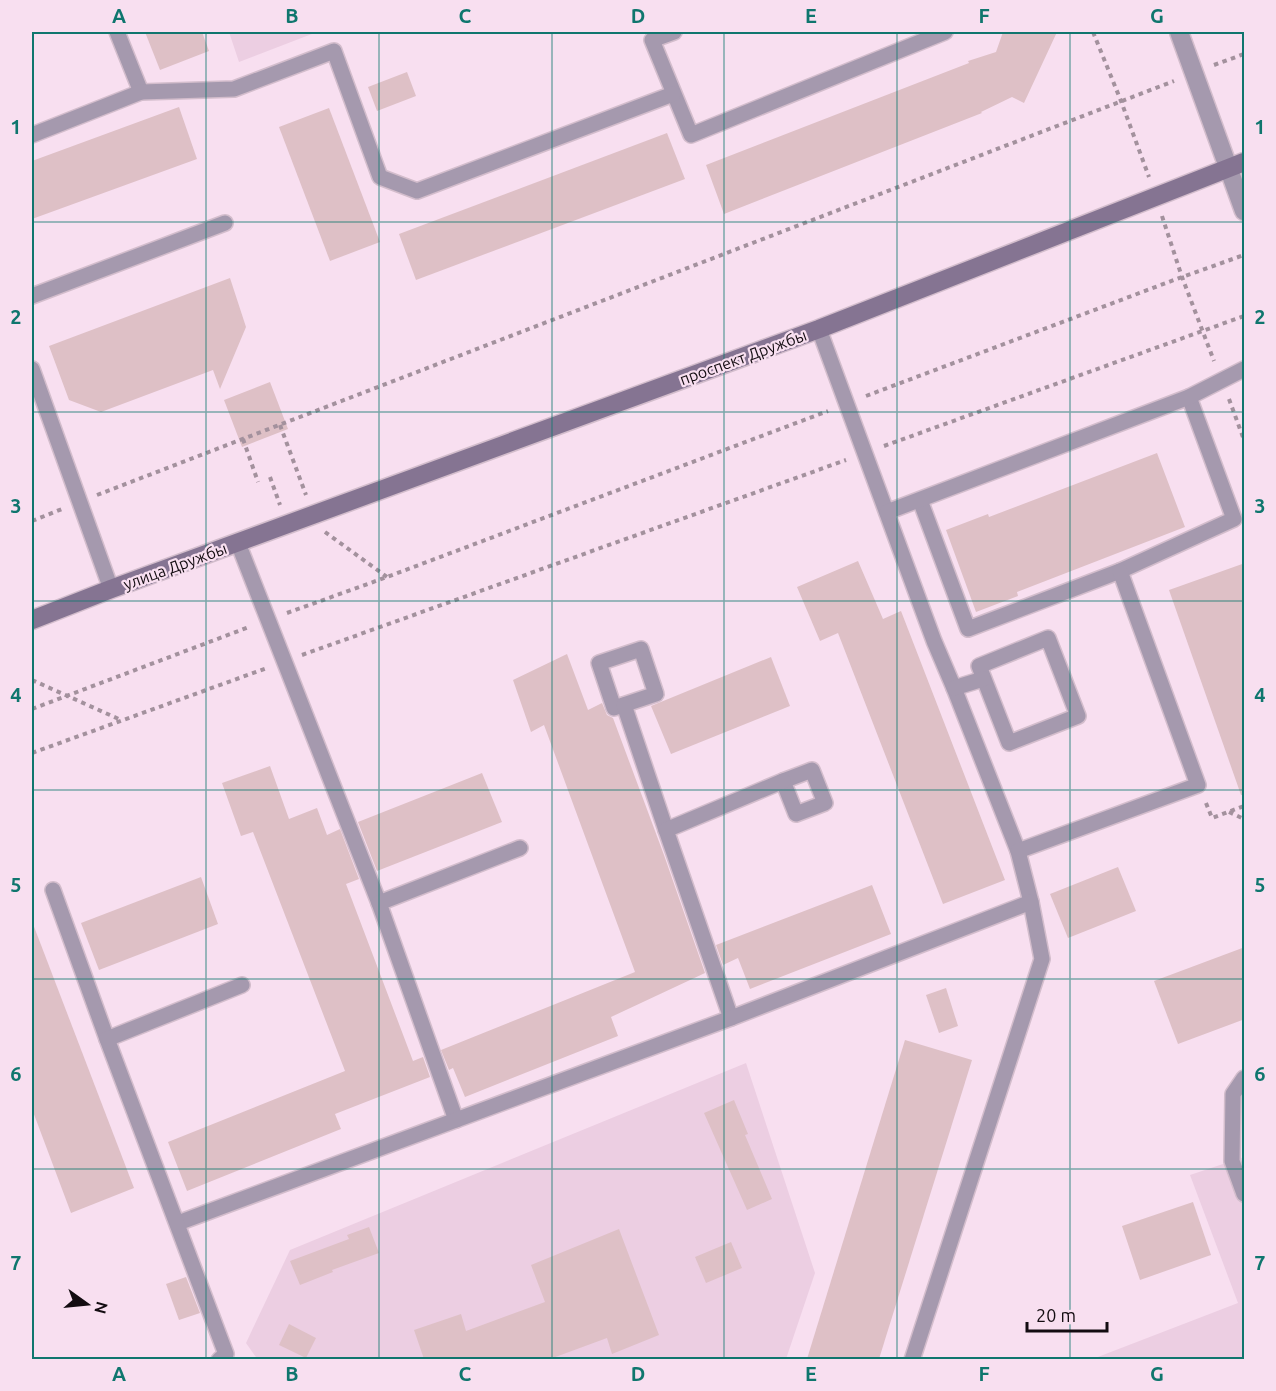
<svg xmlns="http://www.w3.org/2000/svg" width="1276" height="1391" viewBox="0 0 1276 1391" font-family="Ubuntu,sans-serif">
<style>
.built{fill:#eccee2}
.building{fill:#dec0c6}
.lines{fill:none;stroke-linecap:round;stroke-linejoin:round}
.lane-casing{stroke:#d3bdcc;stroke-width:18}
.street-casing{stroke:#d3bdcc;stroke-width:21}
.secondary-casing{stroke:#d3bdcc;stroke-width:21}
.path{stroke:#a3919d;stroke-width:4;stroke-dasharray:4.5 4.5;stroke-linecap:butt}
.lane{stroke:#a599ae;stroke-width:15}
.street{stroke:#a599ae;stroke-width:18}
.secondary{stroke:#857492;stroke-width:18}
.grid{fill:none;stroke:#0f766e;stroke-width:1.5;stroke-opacity:0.55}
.labels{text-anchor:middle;stroke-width:4.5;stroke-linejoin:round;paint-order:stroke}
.street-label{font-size:16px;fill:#130c11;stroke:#f8dff0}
.neatline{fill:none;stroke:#0f766e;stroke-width:2}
.grid-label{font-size:20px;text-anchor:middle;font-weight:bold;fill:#0f766e}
</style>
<rect width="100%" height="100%" fill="#f8dff0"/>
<g class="built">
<path d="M229,32H317L239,62Z"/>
<path d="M746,1063L815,1273L786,1359L258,1360L246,1343L290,1250Z"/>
<path d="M1244,1157V1359L1090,1360L1238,1303L1190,1175Z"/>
</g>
<g class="building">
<path d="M145,32H202L209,51L160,70Z"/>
<path d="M1003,32H1057L1024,103L1012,97L981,112L982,113L724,214L706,165L969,63L968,61L996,52Z"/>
<path d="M407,72L416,96L377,111L368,87Z"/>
<path d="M179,107L197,159L32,219V161Z"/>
<path d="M329,108L380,242L330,261L279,127Z"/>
<path d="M667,133L685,179L416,280L399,234Z"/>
<path d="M230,278L246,327L220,389L213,370L101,412L69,400L49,346Z"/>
<path d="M270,382L288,429L242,447L224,400Z"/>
<path d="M1157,453L1185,527L1017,592L1018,596L976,612L946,530L988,514L989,517Z"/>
<path d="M858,561L883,619L901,611L1005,880L943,904L838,633L820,641L797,587Z"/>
<path d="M1245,563V795H1241L1169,590Z"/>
<path d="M567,654L588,710L602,703L607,715L613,718L664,855L705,973L611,1017L618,1036L465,1097L453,1068L449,1070L441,1050L635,972L544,725L531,732L513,680Z"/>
<path d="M771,657L790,706L671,754L651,706Z"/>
<path d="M270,766L289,819L317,808L327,835L340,829L359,879L346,884L413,1061L423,1057L430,1077L335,1114L341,1129L187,1191L168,1142L345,1071L253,832L241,836L222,783Z"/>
<path d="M482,773L502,822L377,871L358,822Z"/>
<path d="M1118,867L1136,911L1068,938L1050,894Z"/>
<path d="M201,877L218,924L99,970L81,923Z"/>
<path d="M872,885L891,934L750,989L738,958L723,965L716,945Z"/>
<path d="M32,924H33L134,1188L71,1213L32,1109Z"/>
<path d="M1245,947V1019L1178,1044L1154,981Z"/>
<path d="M946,988L958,1026L939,1033L926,995Z"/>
<path d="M905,1040L972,1060L879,1359H807Z"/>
<path d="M734,1100L748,1134L745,1135L772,1199L747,1210L704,1113Z"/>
<path d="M1193,1202L1211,1255L1140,1280L1122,1226Z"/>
<path d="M369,1227L379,1253L332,1270L333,1272L300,1285L290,1261L349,1239L347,1235Z"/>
<path d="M619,1229L659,1335L612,1354L607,1338L550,1359H424L414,1330L461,1314L466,1331L545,1302L531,1265Z"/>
<path d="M731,1242L742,1268L706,1283L695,1257Z"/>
<path d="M186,1277L200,1313L179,1320L166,1284Z"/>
<path d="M289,1324L316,1338L306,1358L279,1345Z"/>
</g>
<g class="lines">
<g class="lane-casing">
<g id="lane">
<path d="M117,32L141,92"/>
<path d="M674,32L652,40L691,135L945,32"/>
<path d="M32,135L141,92L234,89L334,51L380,177L417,191L673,94"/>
<path d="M32,296L225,223"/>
<path d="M819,329L934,641L954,688L1018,851L1031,902L1042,959L912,1360"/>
<path d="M32,369L111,589"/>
<path d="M920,500L968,629L1120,571L1234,519L1189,397"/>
<path d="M887,512L1189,397L1244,369"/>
<path d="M238,543L379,903"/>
<path d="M1048,638L1078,716L1009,743L979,666Z"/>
<path d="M641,649L656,694L614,708L599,663Z"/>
<path d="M954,688L983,679"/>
<path d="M624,705L666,830"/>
<path d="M812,770L825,803L796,814L783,781Z"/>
<path d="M1018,851L1198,785L1120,571"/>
<path d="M53,890L107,1039"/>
<path d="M731,1018L666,830L783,781"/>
<path d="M1244,1078L1233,1094L1232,1161L1244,1194"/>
<path d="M456,1120L379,903L520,848"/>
<path d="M178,1223L731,1018L1031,902"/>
<path d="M219,1360L226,1354L107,1039L242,985"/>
</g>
</g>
<g class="street-casing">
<path id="street" d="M1179,32L1244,211"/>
</g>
<g class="secondary-casing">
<path id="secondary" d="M32,620L111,589L819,329L1244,162"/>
</g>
<g class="path">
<path d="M1093,32L1121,101L1149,177"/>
<path d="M1214,65L1244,54"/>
<path d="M1162,216L1182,277L1214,361"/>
<path d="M866,396L1182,277L1244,255"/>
<path d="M1229,399L1244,440"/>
<path d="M280,425L306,495"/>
<path d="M243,439L258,482"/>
<path d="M884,446L1244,316"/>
<path d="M270,477L280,505"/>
<path d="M97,495L1174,81"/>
<path d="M32,521L62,509"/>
<path d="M325,532L387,577"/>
<path d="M287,613L387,577L828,411"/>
<path d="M302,655L846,460"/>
<path d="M32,680L121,720"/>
<path d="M32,709L249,627"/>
<path d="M32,753L267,668"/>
<path d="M1206,803L1212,818L1244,806"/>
<path d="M1229,812L1244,819"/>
</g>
<use href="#lane" class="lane"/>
<use href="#street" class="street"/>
<use href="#secondary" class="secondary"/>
</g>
<path class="grid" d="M206,32V1360M379,32V1360M552,32V1360M724,32V1360M897,32V1360M1070,32V1360M32,222H1244M32,412H1244M32,601H1244M32,790H1244M32,979H1244M32,1169H1244"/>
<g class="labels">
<g class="street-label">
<text transform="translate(743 357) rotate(-20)" y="6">проспект Дружбы</text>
<text transform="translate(175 566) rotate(-20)" y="6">улица Дружбы</text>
</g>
</g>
<rect width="1276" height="1391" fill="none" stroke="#f8dff0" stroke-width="66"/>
<g transform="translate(87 1304) rotate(105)" stroke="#f8dff0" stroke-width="4.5" paint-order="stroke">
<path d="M0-4.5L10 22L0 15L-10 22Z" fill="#130c11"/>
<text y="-9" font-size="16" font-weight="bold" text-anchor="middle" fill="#130c11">N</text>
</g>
<path d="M1027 1322v9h80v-9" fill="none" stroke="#130c11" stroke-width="3"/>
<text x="1036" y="1322" font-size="18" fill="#130c11" stroke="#f8dff0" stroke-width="4.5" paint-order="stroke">20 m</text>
<rect x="33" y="33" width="1210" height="1325" class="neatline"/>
<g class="grid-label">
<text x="119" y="23">A</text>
<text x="292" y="23">B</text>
<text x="465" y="23">C</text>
<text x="638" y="23">D</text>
<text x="811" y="23">E</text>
<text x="984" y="23">F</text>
<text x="1157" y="23">G</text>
<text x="16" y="134">1</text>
<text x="1260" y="134">1</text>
<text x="16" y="324">2</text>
<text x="1260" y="324">2</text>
<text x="16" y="513">3</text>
<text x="1260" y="513">3</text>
<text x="16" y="702">4</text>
<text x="1260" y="702">4</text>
<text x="16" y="892">5</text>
<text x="1260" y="892">5</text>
<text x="16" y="1081">6</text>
<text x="1260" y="1081">6</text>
<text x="16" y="1270">7</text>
<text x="1260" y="1270">7</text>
<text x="119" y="1381">A</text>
<text x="292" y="1381">B</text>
<text x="465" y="1381">C</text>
<text x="638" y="1381">D</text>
<text x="811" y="1381">E</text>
<text x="984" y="1381">F</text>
<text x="1157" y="1381">G</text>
</g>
</svg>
